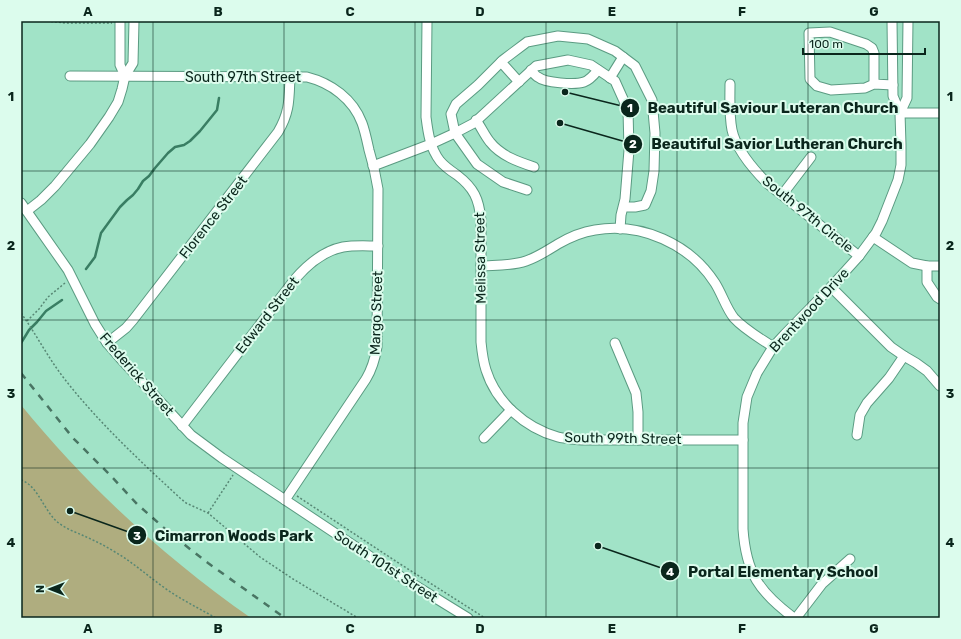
<svg xmlns="http://www.w3.org/2000/svg" width="961" height="639" viewBox="0 0 961 639" font-family="Rubik,sans-serif">
<style>
.green{fill:#afad7f}
.lines{fill:none;stroke-linecap:round;stroke-linejoin:round}
.stream{stroke:#397e63;stroke-width:2.5}
.minor-casing{stroke:#5b9b82;stroke-width:11}
.path{stroke:#578774;stroke-width:1.5;stroke-dasharray:2 2;stroke-linecap:butt}
.minor{stroke:#fff;stroke-width:9}
.rail{stroke:#497563;stroke-width:2.5;stroke-dasharray:7 7;stroke-linecap:butt}
.grid{fill:none;stroke:#0a261c;stroke-width:1;stroke-opacity:0.55}
.labels{text-anchor:middle;stroke-width:4;stroke-linejoin:round;paint-order:stroke}
.street-label{font-size:14px;fill:#0a261c;stroke:#dcfced}
.leader{fill:none;stroke:#0a261c;stroke-width:1.5}
.callout-dot{fill:#0a261c;stroke:#dcfced;stroke-width:1.5}
.mark-label{font-size:12px;text-anchor:middle;font-weight:bold;fill:#fff}
.callout-label{font-size:15px;text-anchor:middle;font-weight:bold;fill:#0a261c;stroke:#dcfced;stroke-width:4;stroke-linejoin:round;paint-order:stroke}
.neatline{fill:none;stroke:#0a261c;stroke-width:1.5}
.grid-label{font-size:13px;text-anchor:middle;font-weight:bold;fill:#0a261c}
</style>
<rect width="100%" height="100%" fill="#a1e3c7"/>
<path class="green" d="M21,405C87,486 165,558 251,618H21Z"/>
<g class="lines">
<g class="stream">
<path d="M86,269L95,257L101,233L120,207L127,200L133,195L138,189L143,181L149,176L155,168L168,153L175,147L184,145L190,141L200,131L217,110L219,98"/>
<path d="M21,343L26,335L29,330L37,322L46,311L62,300"/>
</g>
<g class="minor-casing">
<g id="minor">
<path d="M120,21V65L125,76"/>
<path d="M427,21L426,117C428,133 430,148 440,161C445,167 451,171 457,175C474,188 479,199 481,220V342C482,352 483,361 486,370C496,402 525,428 558,437C565,439 574,439 582,440H743"/>
<path d="M501,62L519,82"/>
<path d="M531,70C533,72 535,76 538,77C545,83 575,85 584,82C590,80 594,75 598,70"/>
<path d="M70,76L307,77C331,83 353,99 362,123C365,131 367,141 369,150C373,163 376,176 378,189L377,347C375,359 372,369 366,379L285,500"/>
<path d="M610,78L623,57"/>
<path d="M730,84C730,99 729,115 732,130C736,149 754,170 768,184L859,256"/>
<path d="M874,84L865,88L831,90L817,86L810,79L809,33L830,32L866,44L872,48L874,53V84L893,85"/>
<path d="M900,113L907,98L908,21"/>
<path d="M900,113H940"/>
<path d="M476,120C481,127 485,136 490,142C501,156 519,162 534,167"/>
<path d="M373,166L431,144L455,133L477,164L503,182L527,190"/>
<path d="M782,195L811,157"/>
<path d="M21,203L68,270L95,324L107,343L120,358L191,435L222,458L395,573L468,618"/>
<path d="M27,211L41,200L55,186L90,144L109,117L118,102L122,89L125,76L133,63L134,21"/>
<path d="M620,229L621,215L625,199L629,150L628,110L615,81L591,65L568,60L536,66L474,123L455,133L451,114L456,104L478,85L503,60L527,42L558,36L588,39L615,51L635,66L652,100L655,133L654,171L651,191L645,205L635,207H623"/>
<path d="M873,237L912,263L927,266H940"/>
<path d="M481,266C496,265 512,266 526,261C538,257 548,250 558,244C570,237 582,232 595,230C641,222 690,244 715,283C722,294 726,308 734,318C745,330 760,338 773,347"/>
<path d="M927,266V282L937,297L940,299"/>
<path d="M831,287L891,347L904,356L916,363L927,371L940,386"/>
<path d="M107,343L126,328L133,320L278,132C290,112 289,99 290,77"/>
<path d="M615,343L636,393L638,412V440"/>
<path d="M182,426L295,279C308,264 323,251 343,247C355,245 367,246 378,246"/>
<path d="M857,435L860,415L867,403L889,378L904,356"/>
<path d="M484,438L511,410"/>
<path d="M794,618C759,592 746,573 743,529V423L747,397L757,373L773,347L785,334L831,287L859,256L876,233L882,221L898,180L901,165V145L900,113L893,96L892,21"/>
<path d="M796,618L822,584L850,559"/>
</g>
</g>
<g class="path">
<path d="M47,21L65,23H112"/>
<path d="M21,313C36,334 47,356 63,377C97,421 139,460 180,498L186,503L208,513L260,557L293,579L358,618"/>
<path d="M27,321L39,309L48,297L65,283"/>
<path d="M21,480C39,486 44,513 60,524C67,529 75,532 82,535C93,540 104,545 115,552C134,563 150,578 169,591C184,601 200,609 216,618"/>
<path d="M297,496L397,562L485,618"/>
<path d="M208,513L233,475"/>
</g>
<use href="#minor" class="minor"/>
<path class="rail" d="M21,373L73,438L111,476L137,504L172,535L208,563L285,618"/>
</g>
<path class="grid" d="M153,21V618M284,21V618M415,21V618M546,21V618M677,21V618M808,21V618M21,171H940M21,320H940M21,468H940"/>
<g class="labels">
<g class="street-label">
<text x="243" y="82">South 97th Street</text>
<text transform="translate(808 214) rotate(39)" y="5">South 97th Circle</text>
<text transform="translate(213 217) rotate(-52)" y="5">Florence Street</text>
<text transform="translate(480 258) rotate(-91)" y="5">Melissa Street</text>
<text transform="translate(809 310) rotate(-47)" y="5">Brentwood Drive</text>
<text transform="translate(376 313) rotate(-88)" y="5">Margo Street</text>
<text transform="translate(267 315) rotate(-52)" y="5">Edward Street</text>
<text transform="translate(137 374) rotate(49)" y="5">Frederick Street</text>
<text transform="translate(623 438) rotate(1)" y="5">South 99th Street</text>
<text transform="translate(386 566) rotate(33)" y="5">South 101st Street</text>
</g>
</g>
<path class="leader" d="M565 92L630 108M560 123L633 144M70 511L137 535M598 546L670 571"/>
<g class="callout-dot">
<circle cx="565" cy="92" r="4"/>
<circle cx="560" cy="123" r="4"/>
<circle cx="70" cy="511" r="4"/>
<circle cx="598" cy="546" r="4"/>
<circle cx="630" cy="108" r="10"/>
<circle cx="633" cy="144" r="10"/>
<circle cx="137" cy="535" r="10"/>
<circle cx="670" cy="571" r="10"/>
</g>
<g class="mark-label">
<text x="630" y="112">1</text>
<text x="633" y="148">2</text>
<text x="137" y="540">3</text>
<text x="670" y="576">4</text>
</g>
<g class="callout-label">
<text x="773" y="113">Beautiful Saviour Luteran Church</text>
<text x="777" y="149">Beautiful Savior Lutheran Church</text>
<text x="234" y="541">Cimarron Woods Park</text>
<text x="783" y="577">Portal Elementary School</text>
</g>
<rect width="961" height="639" fill="none" stroke="#dcfced" stroke-width="44"/>
<g transform="translate(50 589) rotate(270)" stroke="#dcfced" stroke-width="3" paint-order="stroke">
<path d="M0-3L7 15L0 10L-7 15Z" fill="#0a261c"/>
<text y="-6" font-size="11" font-weight="bold" text-anchor="middle" fill="#0a261c">N</text>
</g>
<path d="M803 48v6h122v-6" fill="none" stroke="#0a261c" stroke-width="2"/>
<text x="809" y="48" font-size="12" fill="#0a261c" stroke="#dcfced" stroke-width="3" paint-order="stroke">100 m</text>
<rect x="22" y="22" width="917" height="595" class="neatline"/>
<g class="grid-label">
<text x="88" y="16">A</text>
<text x="218" y="16">B</text>
<text x="350" y="16">C</text>
<text x="480" y="16">D</text>
<text x="612" y="16">E</text>
<text x="742" y="16">F</text>
<text x="874" y="16">G</text>
<text x="11" y="101">1</text>
<text x="950" y="101">1</text>
<text x="11" y="250">2</text>
<text x="950" y="250">2</text>
<text x="11" y="398">3</text>
<text x="950" y="398">3</text>
<text x="11" y="547">4</text>
<text x="950" y="547">4</text>
<text x="88" y="633">A</text>
<text x="218" y="633">B</text>
<text x="350" y="633">C</text>
<text x="480" y="633">D</text>
<text x="612" y="633">E</text>
<text x="742" y="633">F</text>
<text x="874" y="633">G</text>
</g>
</svg>
